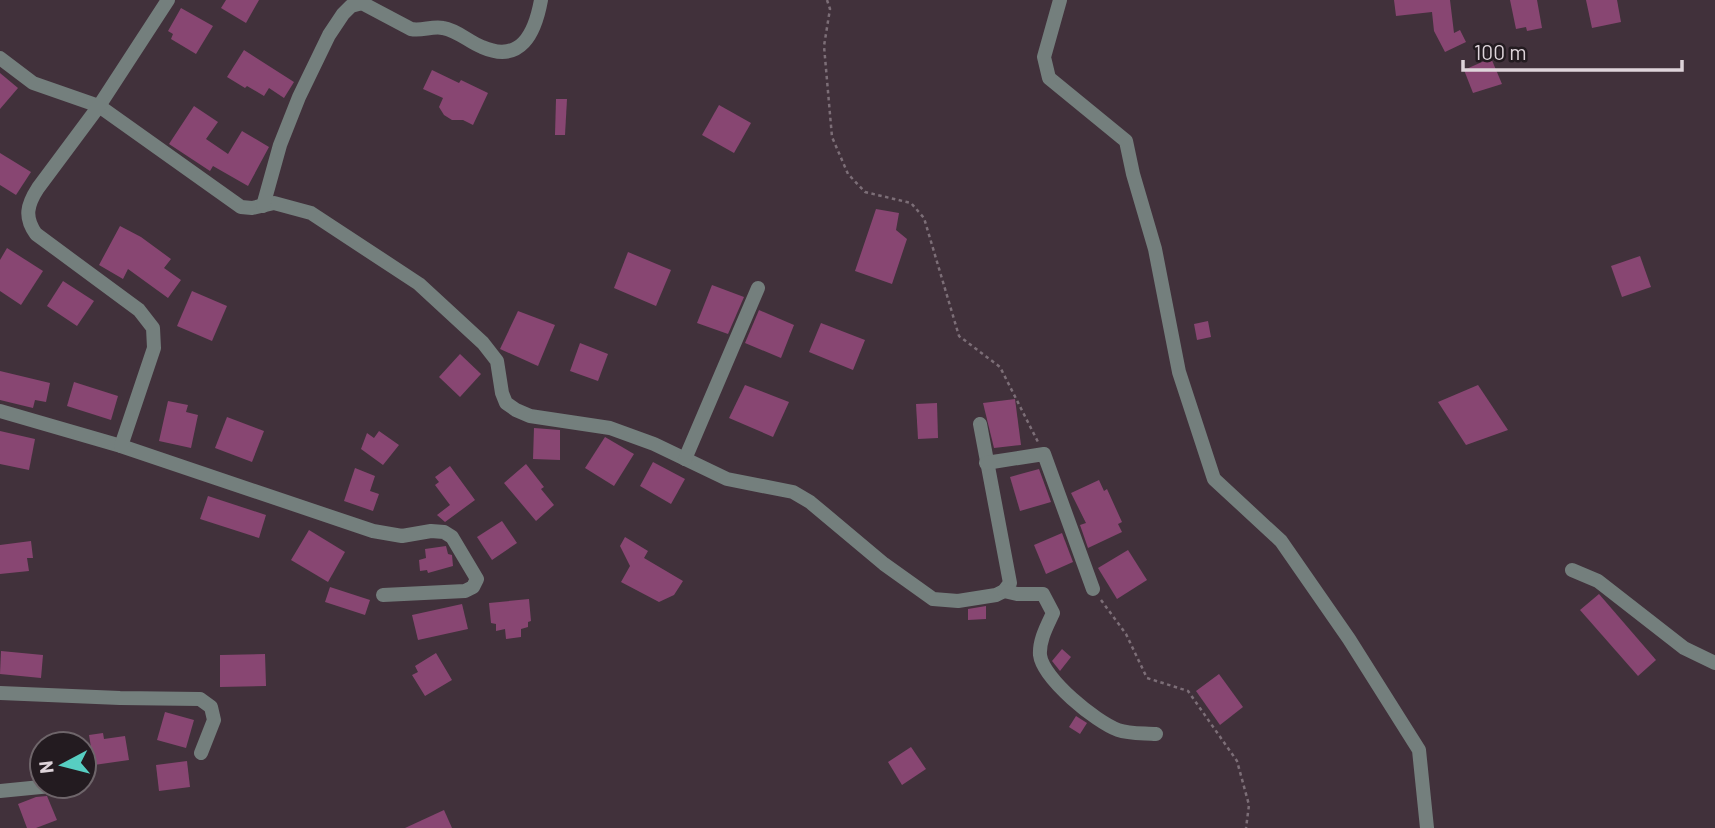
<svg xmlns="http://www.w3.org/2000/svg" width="1715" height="828" viewBox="0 0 1715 828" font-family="Barlow,sans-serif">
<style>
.building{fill:#884672}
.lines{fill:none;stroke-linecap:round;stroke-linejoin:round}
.path{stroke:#7c6e77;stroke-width:2.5;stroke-dasharray:3.5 3.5;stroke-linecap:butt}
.minor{stroke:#747f7d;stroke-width:14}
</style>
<rect width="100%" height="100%" fill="#41313b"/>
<g class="building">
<path d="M226,0H259L246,23L221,8Z"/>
<path d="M1394,0H1450L1454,33L1460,30L1466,42L1445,52L1434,31L1432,12L1396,16Z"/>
<path d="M1510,0H1537L1542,28L1527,31L1526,27L1516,29Z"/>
<path d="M1586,0H1617L1621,22L1592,28Z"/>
<path d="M181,8L213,26L196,54L171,39L173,34L168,31Z"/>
<path d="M244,50L294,82L284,98L269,88L264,96L247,86L245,88L227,77Z"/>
<path d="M1491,58L1502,84L1473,93L1464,70Z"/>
<path d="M432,70L459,83L461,80L488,93L473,125L463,120H452L444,115L439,107L443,98L423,89Z"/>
<path d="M0,73L18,88L0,109Z"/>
<path d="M556,99H567L565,135H555Z"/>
<path d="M719,105L751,123L734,153L702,135Z"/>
<path d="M194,106L218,122L206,139L228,154L242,131L269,147L248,186L213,166L210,171L169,144Z"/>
<path d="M0,153L31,172L16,195L0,185Z"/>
<path d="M876,209L899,213L896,230L907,239L892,284L855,271Z"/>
<path d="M120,226L141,237L171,259L164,268L181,280L168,298L128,269L123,279L99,265Z"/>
<path d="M7,248L43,271L21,305L0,291V260Z"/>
<path d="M628,252L671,270L656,306L614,288Z"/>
<path d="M1640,256L1651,287L1622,297L1611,266Z"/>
<path d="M63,281L94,301L77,326L47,306Z"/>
<path d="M712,285L744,297L728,334L697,323Z"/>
<path d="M192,291L227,306L212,341L177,326Z"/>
<path d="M759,310L794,325L781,358L745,343Z"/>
<path d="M518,311L555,325L538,366L500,349Z"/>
<path d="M1208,321L1211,337L1197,340L1194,324Z"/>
<path d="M821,323L865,340L853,370L809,352Z"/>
<path d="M580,343L608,354L598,381L570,371Z"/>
<path d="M460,354L481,374L460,397L439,377Z"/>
<path d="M0,371L50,383L46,402L35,400L33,408L0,400Z"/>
<path d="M74,382L118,396L111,420L67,406Z"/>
<path d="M745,385L789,402L773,437L729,418Z"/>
<path d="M1478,385L1508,430L1466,445L1438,402Z"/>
<path d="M1015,399L1021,445L994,448L983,403Z"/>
<path d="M168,401L188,405L186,412L198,415L191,448L159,441Z"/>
<path d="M937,403L938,438L918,439L916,404Z"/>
<path d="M227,417L264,431L252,462L215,448Z"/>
<path d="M534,428L560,430V460L533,459Z"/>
<path d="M0,431L35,439L29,470L0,464Z"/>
<path d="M379,431L399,445L383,465L361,449L367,433L374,438Z"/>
<path d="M605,437L634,454L614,486L585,468Z"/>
<path d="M653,462L685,479L671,504L640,486Z"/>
<path d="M526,464L544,487L541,489L554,505L536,521L504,483Z"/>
<path d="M450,466L475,500L445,522L437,515L450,505L435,485L439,482L435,477Z"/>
<path d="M355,468L375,476L370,491L379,494L373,511L344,501Z"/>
<path d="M1039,469L1051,502L1020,511L1010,477Z"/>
<path d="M1099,480L1104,491L1107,489L1122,522L1118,524L1122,532L1088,548L1080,525L1086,523L1071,493Z"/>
<path d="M208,496L266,515L259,538L200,519Z"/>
<path d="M502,521L517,543L492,560L477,537Z"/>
<path d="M309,530L345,552L328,582L291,560Z"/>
<path d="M1062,533L1073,562L1046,574L1034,545Z"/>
<path d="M625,537L648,551L644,558L683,581L674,595L659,602L621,582L630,566L620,546Z"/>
<path d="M31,541L33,558H27L29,571L0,574V545Z"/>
<path d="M446,546L448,554L452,555L453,566L428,573L427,570L420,571L419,560L426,558L425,549Z"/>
<path d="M1128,550L1147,580L1117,599L1098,568Z"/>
<path d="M330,587L370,600L365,615L325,602Z"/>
<path d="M1599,594L1656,660L1638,676L1580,610Z"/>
<path d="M529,599L531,621L528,622V627L521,629V637L506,639L505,629L496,631V624L491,623L489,603Z"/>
<path d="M462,604L468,629L418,640L412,615Z"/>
<path d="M986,606V619L968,620V609Z"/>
<path d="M1062,649L1071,657L1060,671L1052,661Z"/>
<path d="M1,651L43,655L41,678L0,674Z"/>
<path d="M436,653L452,680L425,696L412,675L418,672L415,666Z"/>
<path d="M265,654L266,686L220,687V655Z"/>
<path d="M1219,674L1243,707L1220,725L1196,691Z"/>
<path d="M165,712L194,720L186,748L157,740Z"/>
<path d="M1076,716L1087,723L1080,734L1069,727Z"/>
<path d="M103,733L104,739L125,736L129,760L94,765L89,735Z"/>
<path d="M911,747L926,769L902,785L888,762Z"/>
<path d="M187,761L190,787L159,791L156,765Z"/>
<path d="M47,796L57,820L36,828H27L18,804L36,797Z"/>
<path d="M444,810L452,828H405Z"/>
</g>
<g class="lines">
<g class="path">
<path d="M827,0L830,9L824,46L832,137L848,174L865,192L911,203L924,218L959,336L1000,367L1038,442"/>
<path d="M1101,600L1126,634L1147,678L1188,691L1237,761L1249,805L1246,828"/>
</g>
<g class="minor">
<path d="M1060,0L1044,57L1049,78L1126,141L1133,174L1155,249L1179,372L1214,479L1281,541L1349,639L1419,750L1427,828"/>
<path d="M0,58L33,83L99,106L241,207L252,208L274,203L311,213L419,284L483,343L497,361L502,393L506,403L516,410L530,416L610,428L654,444L727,479L793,492L810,502L884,564L933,599L958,601L996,595L1004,591L1010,583L980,424"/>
<path d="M263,206L280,145L299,97L329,35L343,14L351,6L362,3L411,29C422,31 432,26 443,28C457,30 469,42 482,47C521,64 535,33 541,0"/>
<path d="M0,411L121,446L373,531L402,536L431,531L444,532L452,537L477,579L473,587L465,591L383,595"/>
<path d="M121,446L154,348L153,328L139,310L36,234C24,217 27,205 38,188L99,106L168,0"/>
<path d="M685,459L758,288"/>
<path d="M986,463L1044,454L1093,589"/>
<path d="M1572,570L1598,581L1684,648L1715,663"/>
<path d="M1004,591L1017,594H1043L1053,613C1047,626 1039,640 1040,655C1043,679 1096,722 1118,730C1129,734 1144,733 1156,734"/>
<path d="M0,693L120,698L200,699L211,707L214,720L201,753"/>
<path d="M0,791L51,786"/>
</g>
</g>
<g transform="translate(63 765) rotate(263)"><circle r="33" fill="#231b20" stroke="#6e656a" stroke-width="2"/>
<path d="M0-5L12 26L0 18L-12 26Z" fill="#57cec2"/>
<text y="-10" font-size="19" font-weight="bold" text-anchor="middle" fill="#ded4da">N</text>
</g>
<path d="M1463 60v10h219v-10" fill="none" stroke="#ded4da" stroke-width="3.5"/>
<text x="1474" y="60" font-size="21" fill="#ded4da" stroke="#231b20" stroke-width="5" paint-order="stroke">100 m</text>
</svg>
